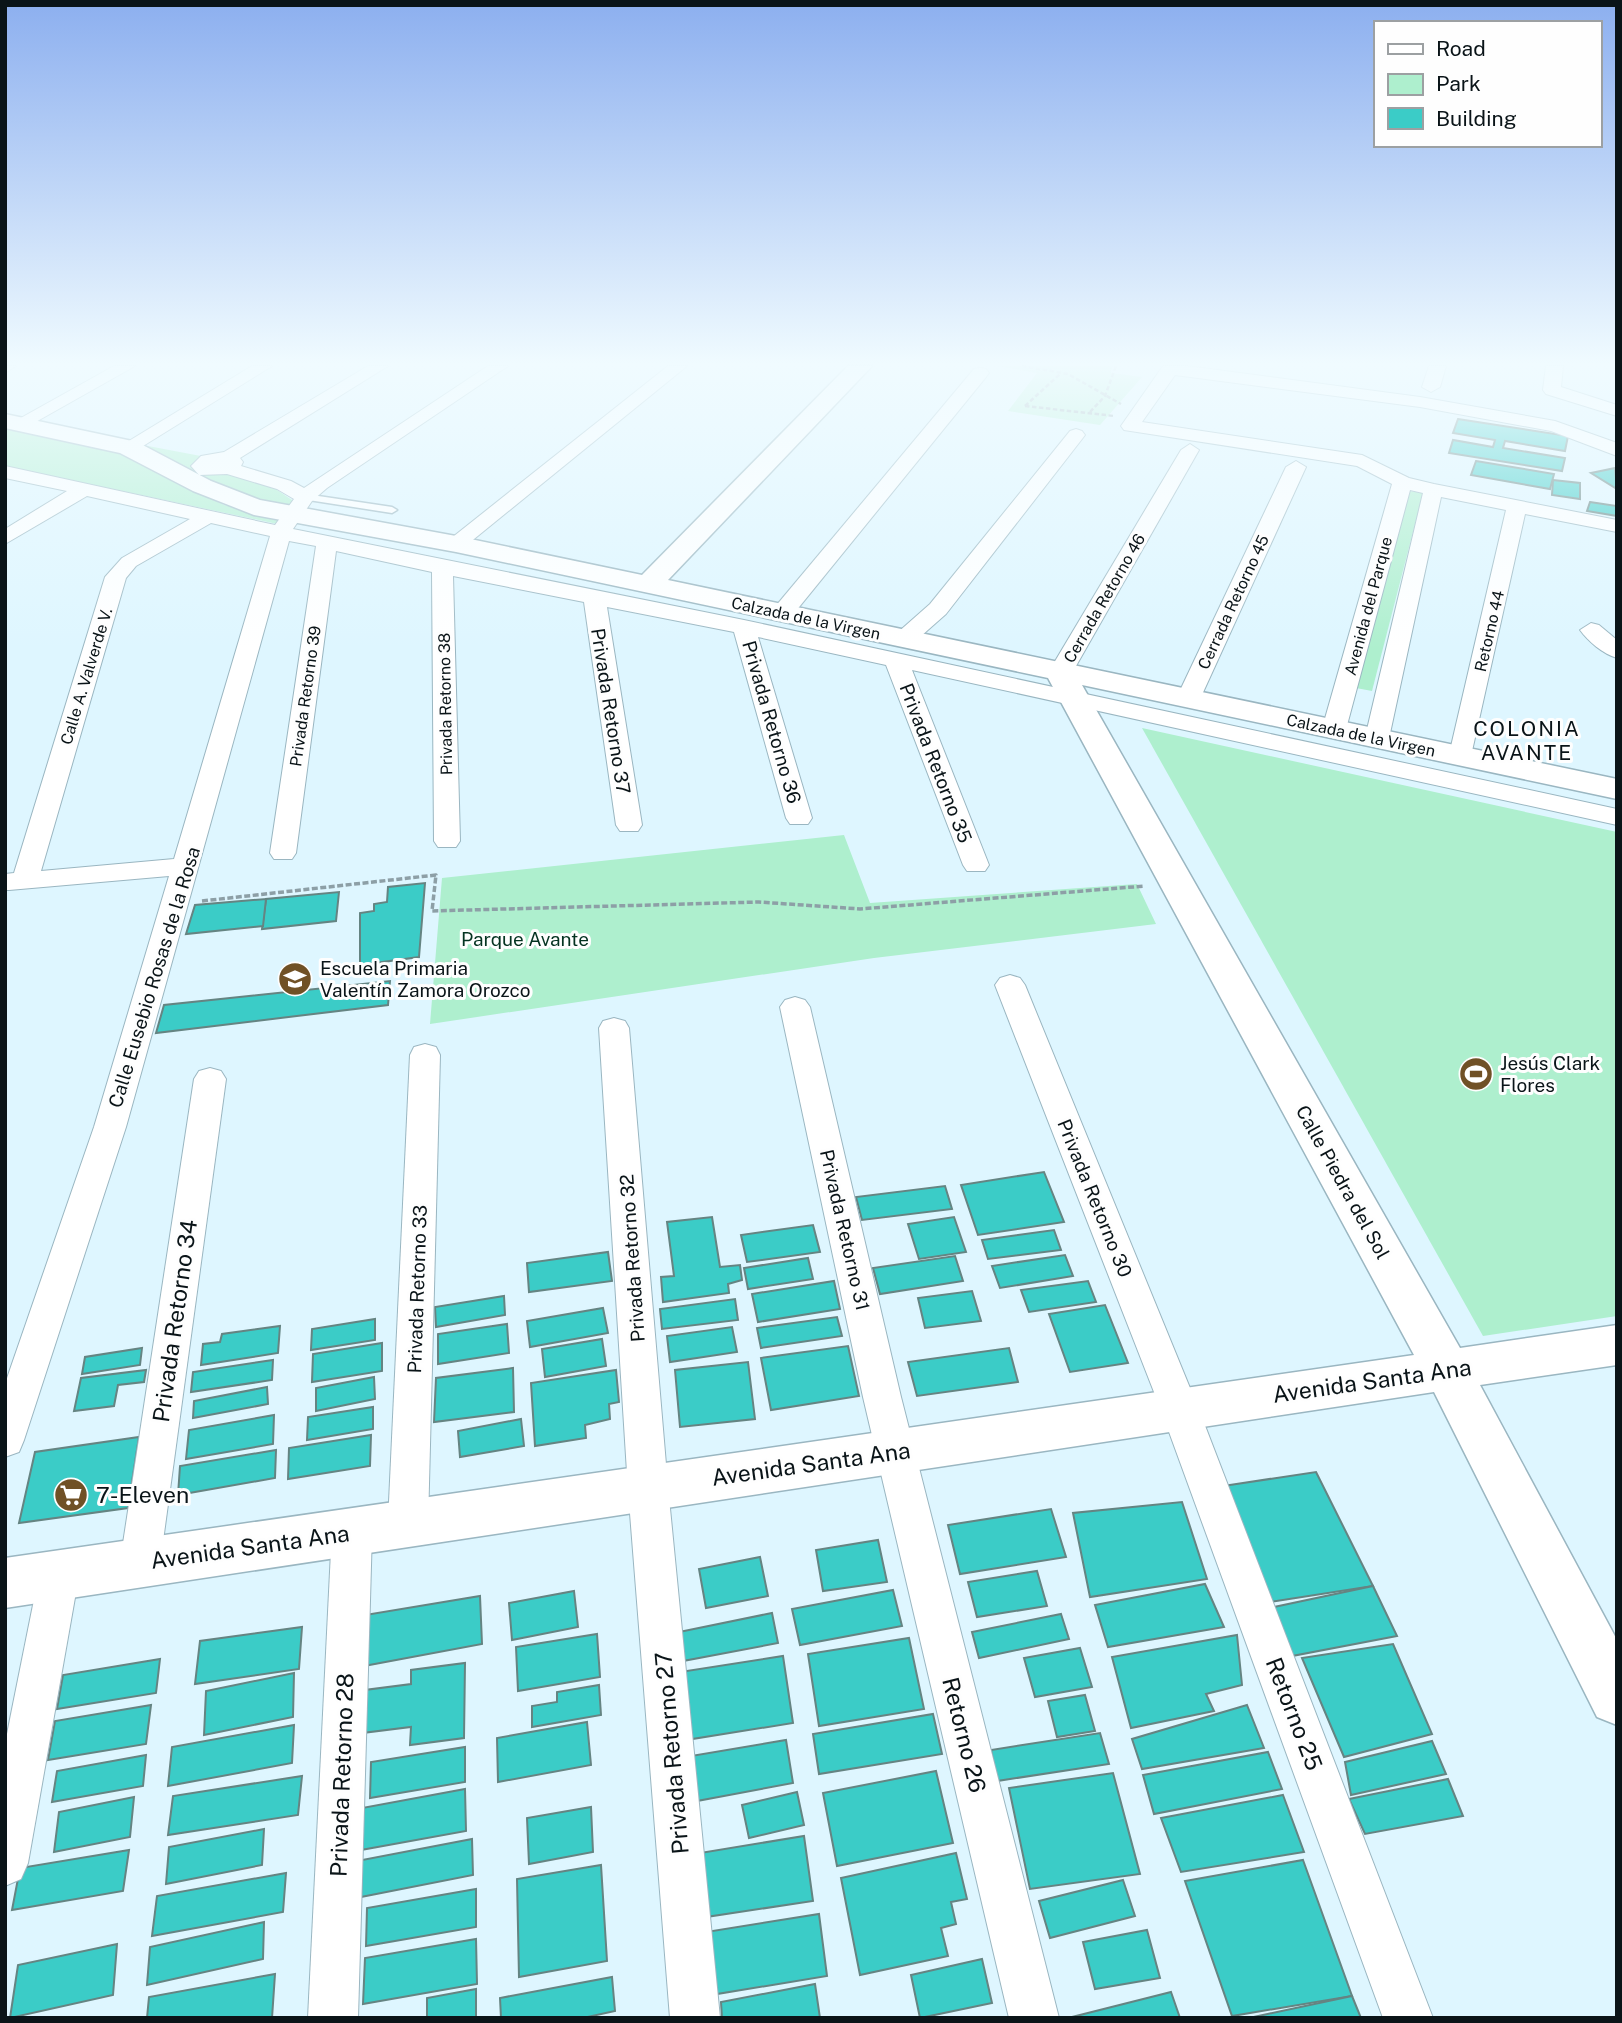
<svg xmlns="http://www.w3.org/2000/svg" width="1622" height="2023" viewBox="0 0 1622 2023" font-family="'Public Sans',sans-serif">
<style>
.green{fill:#aeefce}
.building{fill:#3bccc7;stroke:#658482;stroke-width:2}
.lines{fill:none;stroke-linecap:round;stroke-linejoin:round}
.lane-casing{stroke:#9ab6c1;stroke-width:3}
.street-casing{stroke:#9ab6c1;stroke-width:2}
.secondary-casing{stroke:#9ab6c1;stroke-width:3}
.path-far1{stroke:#8d9fa6;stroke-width:2.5;stroke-dasharray:4.5 2.5;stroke-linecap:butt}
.path{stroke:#8d9fa6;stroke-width:3.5;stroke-dasharray:6 2.5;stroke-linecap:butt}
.lane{fill:#fff;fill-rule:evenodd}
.street{fill:#fff;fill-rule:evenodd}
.secondary{fill:#fff;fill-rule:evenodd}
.labels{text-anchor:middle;stroke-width:6;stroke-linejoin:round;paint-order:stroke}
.far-street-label{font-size:16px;fill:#0a1418;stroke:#fefefe}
.street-label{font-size:19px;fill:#0a1418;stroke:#fefefe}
.park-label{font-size:19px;fill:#043321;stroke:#fefefe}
.poi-label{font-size:19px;fill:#0a1418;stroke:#fefefe;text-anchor:start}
.neighbourhood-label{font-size:21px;letter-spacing:2px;fill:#0a1418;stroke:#fefefe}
.near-street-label{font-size:23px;fill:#0a1418;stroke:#fefefe}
.near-poi-label{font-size:23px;fill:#0a1418;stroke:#fefefe;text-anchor:start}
</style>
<rect width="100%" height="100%" fill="#def6ff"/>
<g class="green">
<path d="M998,366H1112L1111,373L1142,377L1100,425L1008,411L1037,373Z"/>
<path d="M5,429L119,452L224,505L291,519L282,525L5,466Z"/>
<path d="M148,446L222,460L236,477L274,488L298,504L292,510L223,489L144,448Z"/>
<path d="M1409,491L1423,493L1372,691L1356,688Z"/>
<path d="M1142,728L1617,832V1316L1483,1336Z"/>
<path d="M844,835L870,903L1137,884L1156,924L874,958L430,1024L442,878Z"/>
</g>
<g class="building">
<path d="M1458,419L1568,436L1565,451L1505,441L1503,448L1565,458L1562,471L1449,453L1453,440L1493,447L1495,440L1453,433Z"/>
<path d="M1476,461L1554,474L1550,489L1471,475Z"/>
<path d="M1615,468L1617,489L1591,473Z"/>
<path d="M1553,480L1580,483V499L1552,495Z"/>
<path d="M1590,502L1617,506V516L1587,511Z"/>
<path d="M425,883L419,957L360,965V913L374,911V904L387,902L388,887Z"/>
<path d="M339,892L336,921L262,929L266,899Z"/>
<path d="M266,899L263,926L186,934L195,905Z"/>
<path d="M390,981L388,1005L156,1033L164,1005Z"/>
<path d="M1044,1172L1064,1222L978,1235L961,1185Z"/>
<path d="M945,1186L952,1209L862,1220L856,1197Z"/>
<path d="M712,1217L720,1267L740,1265L742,1280L728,1284L729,1293L663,1302L661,1277L674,1276L667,1222Z"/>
<path d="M954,1217L966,1252L919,1259L908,1224Z"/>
<path d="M813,1225L820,1252L747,1262L741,1235Z"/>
<path d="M1054,1230L1061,1250L988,1259L982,1240Z"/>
<path d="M608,1252L612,1281L529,1292L527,1263Z"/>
<path d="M1065,1255L1073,1276L1000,1288L992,1266Z"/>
<path d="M955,1256L963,1281L880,1294L873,1268Z"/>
<path d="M808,1258L813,1279L748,1289L744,1268Z"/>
<path d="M834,1281L840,1309L758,1322L752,1294Z"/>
<path d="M1088,1281L1096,1302L1029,1312L1021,1290Z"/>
<path d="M972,1291L981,1321L925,1328L918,1298Z"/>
<path d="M504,1296L505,1315L436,1327L435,1307Z"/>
<path d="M735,1299L738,1320L662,1329L660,1309Z"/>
<path d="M1105,1305L1128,1363L1070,1372L1049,1314Z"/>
<path d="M603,1308L608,1333L530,1347L527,1321Z"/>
<path d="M837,1317L842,1336L761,1348L757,1328Z"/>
<path d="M375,1319V1340L311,1350L312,1329Z"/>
<path d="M507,1324L509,1353L438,1364V1334Z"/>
<path d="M280,1326L278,1353L201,1365L203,1344L220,1342L222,1334Z"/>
<path d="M732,1327L737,1352L670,1362L667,1336Z"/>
<path d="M602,1339L606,1366L545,1377L542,1349Z"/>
<path d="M382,1343V1371L312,1382L313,1354Z"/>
<path d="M848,1346L859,1396L771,1410L761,1358Z"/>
<path d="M142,1348L140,1365L82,1374L85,1357Z"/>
<path d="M1009,1348L1018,1382L917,1396L908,1362Z"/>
<path d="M273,1360L272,1380L191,1392L193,1372Z"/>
<path d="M748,1362L755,1419L680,1427L675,1370Z"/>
<path d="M513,1368L514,1412L434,1422L436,1378Z"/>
<path d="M146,1370L144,1382L118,1385L114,1406L74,1411L81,1378Z"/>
<path d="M616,1370L619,1402L609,1404L610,1419L585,1425L586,1438L535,1446L531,1383Z"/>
<path d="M374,1377L375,1399L316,1411V1388Z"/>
<path d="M267,1387L268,1404L193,1418L194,1401Z"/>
<path d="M373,1407V1429L307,1440L308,1417Z"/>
<path d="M274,1415L273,1444L186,1459L189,1430Z"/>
<path d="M521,1419L524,1446L460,1457L458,1431Z"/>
<path d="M371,1435L370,1466L288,1479L289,1448Z"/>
<path d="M139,1437L128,1508L19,1523L35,1452Z"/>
<path d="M276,1450L275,1478L178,1495L180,1466Z"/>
<path d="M1316,1472L1373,1586L1270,1602L1223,1486Z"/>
<path d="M1182,1502L1207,1579L1090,1597L1073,1513Z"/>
<path d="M1051,1509L1066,1557L960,1574L948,1525Z"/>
<path d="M878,1540L887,1582L823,1591L816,1550Z"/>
<path d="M760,1557L768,1596L706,1608L699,1569Z"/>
<path d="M1037,1571L1047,1606L977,1617L968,1582Z"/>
<path d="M1205,1584L1224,1627L1108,1647L1095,1605Z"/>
<path d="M1373,1586L1397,1636L1292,1656L1274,1607Z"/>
<path d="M893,1590L902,1626L800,1645L792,1609Z"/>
<path d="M574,1591L578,1627L512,1640L509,1603Z"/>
<path d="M480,1596L482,1644L364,1666L365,1615Z"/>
<path d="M772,1613L778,1643L683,1661L679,1632Z"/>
<path d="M1061,1614L1069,1639L979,1658L972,1632Z"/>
<path d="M302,1627L299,1669L195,1684L200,1641Z"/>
<path d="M597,1634L600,1677L518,1691L516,1647Z"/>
<path d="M1237,1635L1242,1685L1206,1694L1214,1711L1131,1728L1112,1657Z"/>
<path d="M909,1638L924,1709L819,1726L808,1654Z"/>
<path d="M1393,1644L1432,1734L1344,1757L1302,1658Z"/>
<path d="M1080,1648L1092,1687L1035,1697L1024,1658Z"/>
<path d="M783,1656L793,1723L686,1740L680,1672Z"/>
<path d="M160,1659L156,1693L57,1709L63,1675Z"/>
<path d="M465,1663L464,1738L410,1745L411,1727L362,1733L365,1690L411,1684V1670Z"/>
<path d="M294,1673L293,1717L204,1735L206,1691Z"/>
<path d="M599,1685L601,1715L532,1727V1706L557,1702V1692Z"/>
<path d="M1085,1695L1095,1731L1057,1737L1048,1701Z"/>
<path d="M151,1705L146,1744L48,1760L55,1721Z"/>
<path d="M1247,1705L1264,1748L1142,1769L1132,1739Z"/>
<path d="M933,1714L942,1754L819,1774L813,1734Z"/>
<path d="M587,1722L591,1765L498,1782L497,1738Z"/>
<path d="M294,1725L292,1763L168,1786L172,1747Z"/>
<path d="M1100,1733L1109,1764L997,1781L991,1750Z"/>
<path d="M786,1740L793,1783L697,1801L691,1756Z"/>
<path d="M1432,1741L1446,1774L1351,1795L1345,1762Z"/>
<path d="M465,1747V1782L370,1798L371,1762Z"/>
<path d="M1268,1752L1282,1789L1154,1814L1143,1775Z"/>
<path d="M146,1755L143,1786L52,1802L57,1771Z"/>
<path d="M936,1771L953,1843L837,1866L823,1793Z"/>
<path d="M1113,1773L1140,1874L1030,1889L1009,1788Z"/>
<path d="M302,1776L298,1815L168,1835L173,1796Z"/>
<path d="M1448,1779L1463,1816L1365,1834L1349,1799Z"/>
<path d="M465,1789L466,1831L361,1850L362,1808Z"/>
<path d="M797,1792L804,1825L749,1838L742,1805Z"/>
<path d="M1283,1795L1304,1852L1181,1872L1161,1818Z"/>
<path d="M134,1797L130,1837L54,1852L59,1812Z"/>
<path d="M591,1807L593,1852L529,1864L527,1818Z"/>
<path d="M264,1829L262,1865L166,1884L169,1847Z"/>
<path d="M804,1836L813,1901L706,1917L700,1853Z"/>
<path d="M472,1839L473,1875L361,1897L362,1860Z"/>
<path d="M129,1850L123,1891L12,1910L20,1868Z"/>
<path d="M956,1853L967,1899L951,1902L956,1924L941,1928L948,1956L860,1975L841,1878Z"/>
<path d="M1303,1860L1352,1996L1232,2016L1185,1881Z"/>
<path d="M601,1865L607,1961L519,1977L517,1879Z"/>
<path d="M286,1873L283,1912L152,1936L157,1896Z"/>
<path d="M1123,1880L1135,1916L1050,1938L1039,1901Z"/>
<path d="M476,1889V1927L366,1946L367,1908Z"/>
<path d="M819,1914L827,1976L711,1995L706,1932Z"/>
<path d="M264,1922L263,1959L147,1985L150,1947Z"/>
<path d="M1147,1930L1160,1978L1095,1989L1083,1942Z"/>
<path d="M476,1939L477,1984L363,2004L365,1958Z"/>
<path d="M117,1944L113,1995L10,2018L18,1965Z"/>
<path d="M982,1959L992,2003L920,2018L911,1975Z"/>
<path d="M275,1974L272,2018H147L149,1997Z"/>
<path d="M612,1977L615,2011L583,2018H501L500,1998Z"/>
<path d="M815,1984L820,2018H722L721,2002Z"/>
<path d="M476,1989V2018H424L427,2017V1998Z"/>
<path d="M1171,1992L1180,2018H1068Z"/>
<path d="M1352,1996L1361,2018H1249Z"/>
</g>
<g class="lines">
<g class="lane-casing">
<path id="lane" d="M305,494L392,507L397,510L392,513L302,499L300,497Z"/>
</g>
<g class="street-casing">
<g id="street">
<path d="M5,366H16L5,373Z"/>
<path d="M114,366H135L25,428L19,429L10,424Z"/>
<path d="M252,366H272L135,451H121L119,447Z"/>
<path d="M368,366H388L240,458L243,462L241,466L291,481L304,488L488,366H508L327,488L312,501L293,529L744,620L1617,809V825L912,670L989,865L985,871H967L963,865L886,665L758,637L812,818L808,824H790L786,818L734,632L607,607L642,825L638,831H620L616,825L584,602L453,576L460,841L456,847H438L434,841L432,572L336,551L296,853L292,859H274L270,853L316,546L289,541L126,1127L24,1440L19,1452L5,1457V1384L94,1127L169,876L9,890H5V874L14,873L105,577L122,558L190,519L87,496L5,544V529L67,491L5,478V466L275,525L294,499L277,489L227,474L199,475L191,466L201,456L224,452ZM211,523L270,536L174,859L41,871L126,578L136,566Z"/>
<path d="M668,366H687L463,548H449L446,544L449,540Z"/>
<path d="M1163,366H1187L1420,397L1555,421L1617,443V456L1551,431L1420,407L1175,375L1142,422L1362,455L1409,478L1434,484L1617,520V532L1525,514L1470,760H1452L1449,755L1506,510L1441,497L1389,738L1386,743H1368L1365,738L1423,493L1410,490L1346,729L1343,734H1325L1322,729L1392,484L1357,466L1124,430L1121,426Z"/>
<path d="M1429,366H1446L1440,387L1431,392L1422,387Z"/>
<path d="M1546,366H1563L1561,387L1617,405V416L1546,394L1543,390Z"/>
<path d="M980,368L986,369L989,373L986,377L791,617H775L772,612L775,607L974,369Z"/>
<path d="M1076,429L1082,431L1085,435L1082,439L946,614L912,644H896L893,639L896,634L930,604L1070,431Z"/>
<path d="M1190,444L1199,450L1072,673L1068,678H1052L1048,673L1181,450Z"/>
<path d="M1296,461L1306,467L1200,699L1196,704H1180L1176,699L1286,467Z"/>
<path d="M1591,623L1599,625L1617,640V658C1603,654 1588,641 1580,630Z"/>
<path d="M1010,975L1020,978L1025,985L1199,1410L1433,2018H1383L1161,1410L995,985L1000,978Z"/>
<path d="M795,997L805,1000L810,1007L901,1397L1059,2018H1009L863,1397L780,1007L785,1000Z"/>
<path d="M614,1018L625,1021L629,1028L668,1488L720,2018H670L628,1488L599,1028L603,1021Z"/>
<path d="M425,1044L436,1047L440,1055L428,1523L422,1536L408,1541L394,1536L388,1523L410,1055L414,1047Z"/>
<path d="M210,1068L221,1071L226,1079L160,1563L154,1576L140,1582L126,1576L120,1563L194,1079L199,1071Z"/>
<path d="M352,1513L366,1518L372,1531L358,2018H308L332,1531L338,1518Z"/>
<path d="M59,1556L73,1561L79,1575L28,1863L21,1879L5,1886V1744L39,1575L45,1561Z"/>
</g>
</g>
<g class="secondary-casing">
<path id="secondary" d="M848,366H872L668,580L1617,779V799L1082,685L1460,1348L1617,1325V1365L1480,1385L1617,1640V1725L1597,1717L1434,1392L5,1608V1558L1414,1355L1048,678L456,552L254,515L193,491L120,453L5,428V414L137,442L211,481L260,500L456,536L642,575Z"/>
</g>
<g class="path-far1">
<path d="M1022,366L1068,374L1121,404"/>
<path d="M1025,406L1114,416"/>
<path d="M1025,406L1061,373"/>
<path d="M1090,412L1105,396L1116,366"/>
</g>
<path class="path" d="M202,901L436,875L432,911L759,902L860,909L1145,886"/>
<use href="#lane" class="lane"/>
<use href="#street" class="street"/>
<use href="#secondary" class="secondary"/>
</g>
<linearGradient id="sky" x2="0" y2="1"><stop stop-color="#8cafef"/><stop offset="0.56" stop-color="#f0fbff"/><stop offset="1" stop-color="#f0fbff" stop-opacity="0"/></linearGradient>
<rect width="1622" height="649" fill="url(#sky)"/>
<defs>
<g id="school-disc" transform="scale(1.75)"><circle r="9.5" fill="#705126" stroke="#fefefe"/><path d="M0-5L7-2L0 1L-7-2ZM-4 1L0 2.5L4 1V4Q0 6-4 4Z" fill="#fff"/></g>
<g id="stadium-disc" transform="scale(1.75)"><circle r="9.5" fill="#705126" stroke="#fefefe"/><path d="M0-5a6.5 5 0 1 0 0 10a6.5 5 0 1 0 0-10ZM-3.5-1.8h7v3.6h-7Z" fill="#fff"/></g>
<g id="supermarket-disc" transform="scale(1.75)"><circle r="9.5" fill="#705126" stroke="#fefefe"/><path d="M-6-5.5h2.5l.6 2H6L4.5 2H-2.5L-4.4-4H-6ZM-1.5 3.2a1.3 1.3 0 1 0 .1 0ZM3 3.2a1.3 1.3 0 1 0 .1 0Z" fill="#fff"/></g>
</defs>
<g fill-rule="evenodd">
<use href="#school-disc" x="295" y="979"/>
<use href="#stadium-disc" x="1476" y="1074"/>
<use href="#supermarket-disc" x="71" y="1495"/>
</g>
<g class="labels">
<g class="far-street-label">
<text transform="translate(1104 598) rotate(-60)" y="6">Cerrada Retorno 46</text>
<text transform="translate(1233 602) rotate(-65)" y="6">Cerrada Retorno 45</text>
<text transform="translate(1368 606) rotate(-75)" y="6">Avenida del Parque</text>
<text transform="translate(806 618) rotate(12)" y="6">Calzada de la Virgen</text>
<text transform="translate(1489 631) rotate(-77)" y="6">Retorno 44</text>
<text transform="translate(86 676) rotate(-73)" y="6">Calle A. Valverde V.</text>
<text transform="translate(305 696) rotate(-82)" y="6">Privada Retorno 39</text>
<text transform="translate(445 704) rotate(-91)" y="6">Privada Retorno 38</text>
<text transform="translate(1361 735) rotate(12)" y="6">Calzada de la Virgen</text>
</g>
<g class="street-label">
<text transform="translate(611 711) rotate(81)" y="7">Privada Retorno 37</text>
<text transform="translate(772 722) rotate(74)" y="7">Privada Retorno 36</text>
<text transform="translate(936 763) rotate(69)" y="7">Privada Retorno 35</text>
<text transform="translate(154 977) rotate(-73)" y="7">Calle Eusebio Rosas de la Rosa</text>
<text transform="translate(1343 1182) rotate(61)" y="7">Calle Piedra del Sol</text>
<text transform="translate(1095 1198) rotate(68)" y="7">Privada Retorno 30</text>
<text transform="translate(845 1230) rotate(77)" y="7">Privada Retorno 31</text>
<text transform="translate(632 1258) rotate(-94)" y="7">Privada Retorno 32</text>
<text transform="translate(417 1289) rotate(-88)" y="7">Privada Retorno 33</text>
</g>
<g class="park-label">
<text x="525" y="946">Parque Avante</text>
</g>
<g class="poi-label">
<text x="320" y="975">Escuela Primaria<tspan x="320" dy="22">Valentín Zamora Orozco</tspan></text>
<text x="1500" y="1070">Jesús Clark<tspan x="1500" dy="22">Flores</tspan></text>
</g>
<g class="neighbourhood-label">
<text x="1527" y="736">COLONIA<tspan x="1527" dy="24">AVANTE</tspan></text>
</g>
<g class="near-street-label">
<text transform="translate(175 1321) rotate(-82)" y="8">Privada Retorno 34</text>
<text transform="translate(1372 1381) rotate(-8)" y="8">Avenida Santa Ana</text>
<text transform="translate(811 1464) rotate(-8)" y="8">Avenida Santa Ana</text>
<text transform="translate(250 1547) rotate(-8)" y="8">Avenida Santa Ana</text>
<text transform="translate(1294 1714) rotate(69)" y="8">Retorno 25</text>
<text transform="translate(964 1735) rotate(76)" y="8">Retorno 26</text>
<text transform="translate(672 1753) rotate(-95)" y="8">Privada Retorno 27</text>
<text transform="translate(342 1775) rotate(-88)" y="8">Privada Retorno 28</text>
</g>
<g class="near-poi-label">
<text x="96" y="1503">7-Eleven</text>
</g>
</g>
<rect width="1622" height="2023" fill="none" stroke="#0a1418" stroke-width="14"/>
<rect x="1374" y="21" width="228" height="126" fill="#fefefe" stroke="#9ca0a2" stroke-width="2"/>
<rect x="1388" y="44" width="35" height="10" fill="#ffffff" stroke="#9ca0a2" stroke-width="2"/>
<text x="1436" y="56" font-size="21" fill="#0a1418">Road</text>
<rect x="1388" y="74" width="35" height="21" fill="#aeefce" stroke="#9ca0a2" stroke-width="2"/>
<text x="1436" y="91" font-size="21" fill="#0a1418">Park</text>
<rect x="1388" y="108" width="35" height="21" fill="#3bccc7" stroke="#9ca0a2" stroke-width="2"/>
<text x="1436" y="126" font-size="21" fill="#0a1418">Building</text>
</svg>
